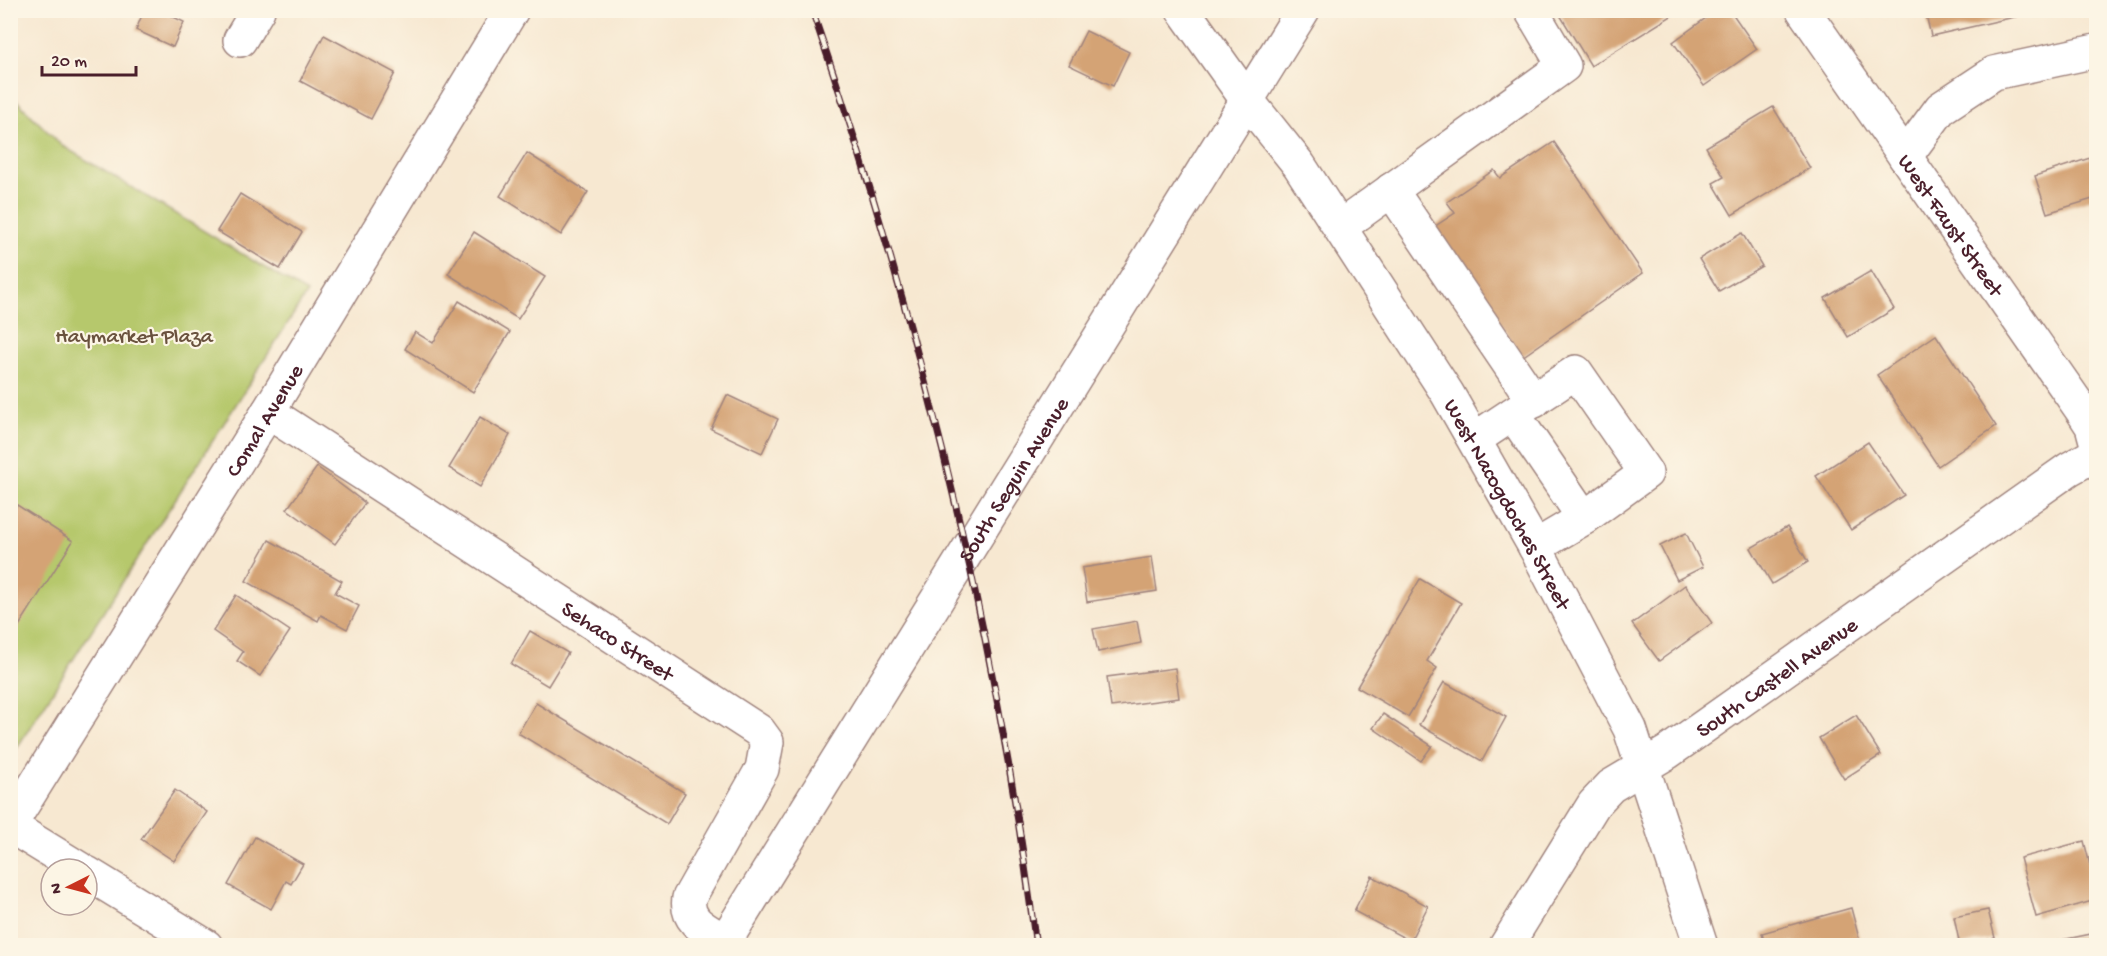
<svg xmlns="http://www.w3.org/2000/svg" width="2107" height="956" viewBox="0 0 2107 956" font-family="'Gochi Hand',sans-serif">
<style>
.green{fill:#b6c86c;stroke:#80744c;stroke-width:1.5}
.building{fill:#d4a374}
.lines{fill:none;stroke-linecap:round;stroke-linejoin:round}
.minor-casing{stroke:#a0847e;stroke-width:36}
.major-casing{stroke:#a0847e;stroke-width:36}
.minor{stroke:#fff;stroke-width:33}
.major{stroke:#fff;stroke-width:33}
.rail-casing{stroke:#4a1f2b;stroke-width:7}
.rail{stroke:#fcf5e5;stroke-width:4.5;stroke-dasharray:14;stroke-linecap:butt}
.labels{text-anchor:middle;stroke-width:4.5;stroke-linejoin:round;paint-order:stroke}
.street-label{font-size:22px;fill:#4a1f2b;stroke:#fcf5e5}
.park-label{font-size:22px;fill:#6a523e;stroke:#fcf5e5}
</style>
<rect width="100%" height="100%" fill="#fcf5e5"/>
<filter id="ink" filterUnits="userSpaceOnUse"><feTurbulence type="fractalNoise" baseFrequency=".0167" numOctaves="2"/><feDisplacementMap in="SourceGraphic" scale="12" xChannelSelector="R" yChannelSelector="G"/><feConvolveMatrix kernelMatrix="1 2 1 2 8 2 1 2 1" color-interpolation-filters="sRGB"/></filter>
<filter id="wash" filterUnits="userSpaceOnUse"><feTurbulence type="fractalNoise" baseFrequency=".008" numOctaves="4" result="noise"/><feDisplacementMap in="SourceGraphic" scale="24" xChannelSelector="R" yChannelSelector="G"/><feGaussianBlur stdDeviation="1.35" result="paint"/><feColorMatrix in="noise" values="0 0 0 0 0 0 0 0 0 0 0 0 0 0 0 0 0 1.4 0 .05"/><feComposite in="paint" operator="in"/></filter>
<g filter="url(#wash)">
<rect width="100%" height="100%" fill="#f7e8d1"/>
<path class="green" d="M11,95L61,145L307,293L11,757Z"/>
<g id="blocks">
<g class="building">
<path d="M144,10H159L184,22L173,47L136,30Z"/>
<path d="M1557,10H1681L1591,66Z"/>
<path d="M1717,10H1730L1757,49L1704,86L1673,42Z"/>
<path d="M1925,10H2041V11L1931,36Z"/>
<path d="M1086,31L1129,52L1113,86L1069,65Z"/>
<path d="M324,35L395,73L371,119L300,81Z"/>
<path d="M1773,107L1810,168L1732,215L1713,183L1724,177L1706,147Z"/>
<path d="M1554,142L1643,273L1522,357L1434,227L1455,213L1447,202L1494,170L1500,178Z"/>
<path d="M527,153L588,192L561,235L500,196Z"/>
<path d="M2096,156V198L2047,213L2035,176Z"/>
<path d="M240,194L302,232L280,269L217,231Z"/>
<path d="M474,232L545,277L518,319L448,274Z"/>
<path d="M1742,233L1762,266L1719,291L1699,259Z"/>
<path d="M1871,271L1894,309L1848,337L1825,298Z"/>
<path d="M459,301L510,332L473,392L405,349L415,332L433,343Z"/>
<path d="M1936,335L1996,426L1938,466L1877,375Z"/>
<path d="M727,395L778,419L762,453L711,429Z"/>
<path d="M480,417L510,435L480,487L449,468Z"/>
<path d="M1868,442L1904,495L1851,530L1816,476Z"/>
<path d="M317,467L365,503L335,544L287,509Z"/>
<path d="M17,505L73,541L10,640V515Z"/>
<path d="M1787,527L1808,562L1772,584L1751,548Z"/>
<path d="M1686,533L1703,567L1677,580L1660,546Z"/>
<path d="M269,540L342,581L335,593L359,606L347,629L321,615L318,621L246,581Z"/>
<path d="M1152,557L1157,591L1087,602L1082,568Z"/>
<path d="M1420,579L1461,603L1427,661L1437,668L1408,717L1357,687Z"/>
<path d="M1685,585L1712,623L1659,661L1632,624Z"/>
<path d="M236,595L290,631L260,676L237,661L243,652L213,631Z"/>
<path d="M1137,621L1141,643L1098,652L1093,629Z"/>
<path d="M530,631L568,653L548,686L511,664Z"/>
<path d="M1175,668L1179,698L1111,707L1107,677Z"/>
<path d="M1444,682L1506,717L1482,761L1419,725Z"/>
<path d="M536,703L685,793L667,824L518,733Z"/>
<path d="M1383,714L1432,746L1421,761L1373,728Z"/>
<path d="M1856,715L1881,755L1844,779L1819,738Z"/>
<path d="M175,790L207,812L174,861L141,839Z"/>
<path d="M255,837L303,864L291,884L286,881L271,909L228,885Z"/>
<path d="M2084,841L2096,889V900L2036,917L2020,858Z"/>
<path d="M1372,876L1428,906L1410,941L1354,911Z"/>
<path d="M1851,908L1861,946H1794V943L1765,946L1762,933Z"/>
<path d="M1988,910L1995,938L1960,946L1954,917Z"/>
<path d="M2096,933V946H2043L2042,944Z"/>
</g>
</g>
</g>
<g filter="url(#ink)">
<use href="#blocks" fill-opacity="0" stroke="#a0847e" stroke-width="1.5"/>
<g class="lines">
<g class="minor-casing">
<g id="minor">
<path id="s1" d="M1183,10L1247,100L1299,165L1447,393L1535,547L1630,729L1701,946"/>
<path id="s2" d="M1803,10L2083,412L2092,426L2096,441"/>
<path d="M240,40L258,10"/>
<path d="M1905,157L1941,108L1994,73L2096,51"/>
<path d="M1391,190L1534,401"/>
<path d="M1340,227L1564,66L1531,10"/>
<path id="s3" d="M268,412L759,731L767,742L762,769L689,898C685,922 707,930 725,941"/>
<path d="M1513,414L1584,518"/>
<path d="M1475,439L1576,372L1646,473L1584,518L1535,547"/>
<path id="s4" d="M10,825L268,412L512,10"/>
<path d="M10,826L80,869"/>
<path d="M87,873L206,946"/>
<path id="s5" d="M1506,946L1594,804L1611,786L1668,752L2069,469L2096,454"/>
</g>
</g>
<g class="major-casing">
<g id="major">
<path id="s6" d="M722,946L1303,10"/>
</g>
</g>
<use href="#minor" class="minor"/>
<use href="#major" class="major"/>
<g class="rail-casing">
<path id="rail" d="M812,10C917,315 995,626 1036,946"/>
</g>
<use href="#rail" class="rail"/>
</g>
</g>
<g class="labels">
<g class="street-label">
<text dy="8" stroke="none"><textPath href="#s2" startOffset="261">West Faust Street</textPath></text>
<text dy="8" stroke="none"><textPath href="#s4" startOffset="478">Comal Avenue</textPath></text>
<text dy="8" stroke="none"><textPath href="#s6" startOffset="550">South Seguin Avenue</textPath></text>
<text dy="8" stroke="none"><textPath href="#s1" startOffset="592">West Nacogdoches Street</textPath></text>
<text dy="8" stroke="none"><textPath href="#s3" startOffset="418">Sehaco Street</textPath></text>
<text dy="8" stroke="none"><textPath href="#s5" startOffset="390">South Castell Avenue</textPath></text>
</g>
<g class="park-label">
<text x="134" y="342">Haymarket Plaza</text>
</g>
</g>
<rect width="2107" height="956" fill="none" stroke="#fcf5e5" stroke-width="36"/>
<g transform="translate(69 887) rotate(264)"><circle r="28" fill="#fcf5e5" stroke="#b59f9b" stroke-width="1.5"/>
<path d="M0-4.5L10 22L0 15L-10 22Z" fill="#c8321e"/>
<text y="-9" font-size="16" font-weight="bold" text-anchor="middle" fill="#4a1f2b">N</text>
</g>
<path d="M42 66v9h94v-9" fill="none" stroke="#4a1f2b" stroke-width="3"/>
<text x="51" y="66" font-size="18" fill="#4a1f2b" stroke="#fcf5e5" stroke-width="4.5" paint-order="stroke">20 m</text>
</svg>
